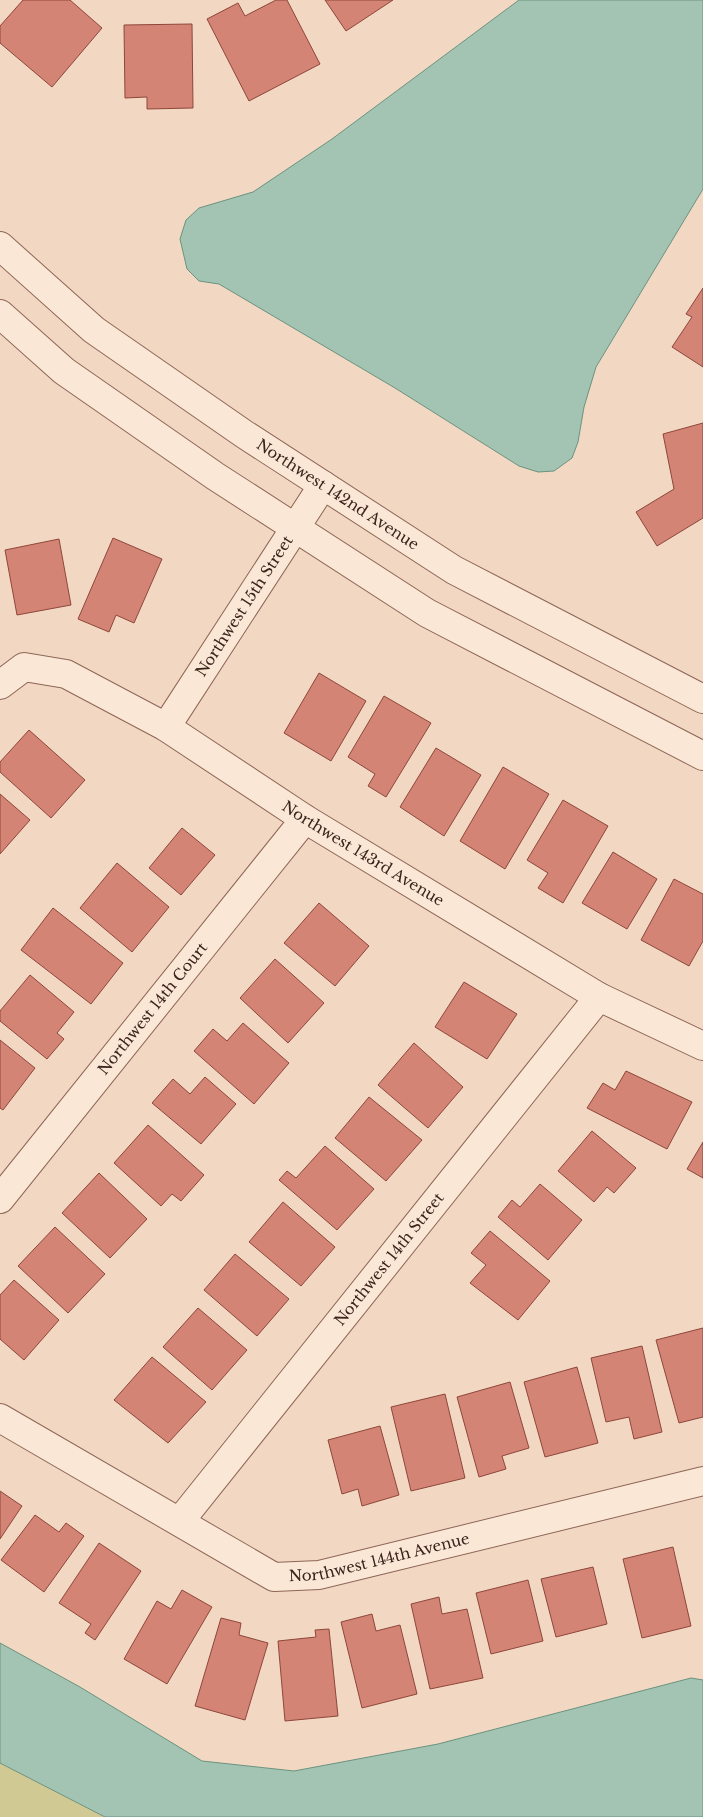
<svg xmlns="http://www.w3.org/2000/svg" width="703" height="1817" viewBox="0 0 703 1817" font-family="'Libre Baskerville',serif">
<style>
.green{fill:#d1c994}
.water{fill:#a4c4b3;stroke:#6a937f}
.building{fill:#d38474;stroke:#8e473b}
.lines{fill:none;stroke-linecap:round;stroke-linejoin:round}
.minor-casing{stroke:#8d6657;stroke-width:30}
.minor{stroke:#fbe7d6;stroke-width:28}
.labels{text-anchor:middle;stroke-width:4;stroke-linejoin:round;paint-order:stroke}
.street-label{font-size:15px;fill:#3c241d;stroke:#f8e4d2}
</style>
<rect width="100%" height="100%" fill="#f2d7c2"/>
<path class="green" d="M0,1763L105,1817H0Z"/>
<g class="water">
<path d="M519,0H703V189L596,367L584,407L578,442L572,458L554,471L538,472L519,466L395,388L219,284L199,281L187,269L180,239L186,220L199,208L253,192L332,139Z"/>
<path d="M0,1643L80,1687L202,1761L294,1771L438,1744L691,1678L703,1680V1817H105L0,1763Z"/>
</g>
<g class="building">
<path d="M23,0H70L102,28L52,87L0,43V26Z"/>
<path d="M276,0H287L320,64L249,101L207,19L238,3L245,16Z"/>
<path d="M325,0H393L346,31Z"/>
<path d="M192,24L193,108L147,109V97L125,98L124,25Z"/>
<path d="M703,288V367L672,347L692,317L686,314Z"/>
<path d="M703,423V518L657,546L636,512L674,489L663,434Z"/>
<path d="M113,538L162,559L134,623L116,615L109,632L78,619Z"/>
<path d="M59,539L71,605L17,615L5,550Z"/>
<path d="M319,673L366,701L331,761L284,733Z"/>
<path d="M384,696L431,723L386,797L368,786L375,774L348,757Z"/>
<path d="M29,730L85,780L51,818L0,772V762Z"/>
<path d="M436,748L481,775L444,836L400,807Z"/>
<path d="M503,767L549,794L505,869L460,841Z"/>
<path d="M0,794L30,820L0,854Z"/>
<path d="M563,800L608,826L563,903L538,888L548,873L527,860Z"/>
<path d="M182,828L215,855L181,895L149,868Z"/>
<path d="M613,852L657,879L627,929L582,903Z"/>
<path d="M117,863L169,907L132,952L80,908Z"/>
<path d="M674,879L703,894V941L689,966L641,940Z"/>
<path d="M319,903L369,946L335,986L284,943Z"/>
<path d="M53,908L123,963L91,1004L21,950Z"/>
<path d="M275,959L324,1003L288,1043L240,998Z"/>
<path d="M30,975L74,1012L57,1033L64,1039L47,1059L0,1021V1011Z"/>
<path d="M464,982L517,1014L487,1059L435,1027Z"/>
<path d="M243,1023L289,1063L254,1104L194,1051L213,1029L227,1041Z"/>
<path d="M0,1040L35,1068L3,1110L0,1108Z"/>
<path d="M414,1043L463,1087L428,1128L378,1085Z"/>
<path d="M626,1071L692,1102L667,1149L587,1108L603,1083L615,1090Z"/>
<path d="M205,1077L236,1104L201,1144L152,1103L173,1079L190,1094Z"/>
<path d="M369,1097L422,1140L386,1181L335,1138Z"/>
<path d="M148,1125L204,1175L181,1201L172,1194L161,1206L114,1163Z"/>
<path d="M592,1131L636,1168L614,1193L607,1187L594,1202L558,1171Z"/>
<path d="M703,1142V1178L687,1169Z"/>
<path d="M325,1146L374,1189L337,1230L279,1180L287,1171L296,1178Z"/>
<path d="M99,1173L147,1219L110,1258L62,1213Z"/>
<path d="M540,1184L582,1220L548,1260L498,1217L512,1200L520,1207Z"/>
<path d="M283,1202L335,1247L301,1286L249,1242Z"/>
<path d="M55,1227L105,1274L68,1313L18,1266Z"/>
<path d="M490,1231L550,1281L518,1320L470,1283L486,1265L471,1253Z"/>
<path d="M235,1254L289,1299L257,1336L204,1290Z"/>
<path d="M14,1280L59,1320L24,1360L0,1339V1295Z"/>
<path d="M198,1308L247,1350L212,1390L163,1347Z"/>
<path d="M703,1328V1417L679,1423L656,1340Z"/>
<path d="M642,1346L662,1432L634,1439L629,1417L606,1422L591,1358Z"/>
<path d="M152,1357L206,1402L168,1443L114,1400Z"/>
<path d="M577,1367L598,1443L545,1457L524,1382Z"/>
<path d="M510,1382L529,1448L502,1456L506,1469L479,1477L457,1397Z"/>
<path d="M445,1394L465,1478L411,1491L391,1407Z"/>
<path d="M380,1426L399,1495L362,1506L358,1489L342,1494L328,1440Z"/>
<path d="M0,1491L22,1506L0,1539Z"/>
<path d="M35,1515L59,1532L66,1523L84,1536L44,1592L1,1560Z"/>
<path d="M99,1543L141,1571L95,1640L85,1633L91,1624L59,1603Z"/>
<path d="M673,1547L691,1626L642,1638L623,1559Z"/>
<path d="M593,1567L607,1624L556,1637L541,1579Z"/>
<path d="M528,1580L543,1641L491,1654L476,1593Z"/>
<path d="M182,1590L212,1607L167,1684L124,1659L157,1601L171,1609Z"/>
<path d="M439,1597L442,1614L467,1609L483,1678L430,1689L411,1604Z"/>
<path d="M372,1614L376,1631L400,1625L417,1694L362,1708L341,1622Z"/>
<path d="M221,1618L241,1623L239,1635L268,1643L245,1720L195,1706Z"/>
<path d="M329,1629L338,1716L285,1721L278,1641L316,1637L315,1630Z"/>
</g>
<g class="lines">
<g class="minor-casing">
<g id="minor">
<path id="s1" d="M0,246L94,330L244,434L454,570L703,699"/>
<path d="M0,314L64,371L215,476L427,613L703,756"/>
<path id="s2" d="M0,685L24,667L66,674L166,727L305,819L599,997L703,1046"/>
<path id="s3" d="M166,727L323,485"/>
<path id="s4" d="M0,1199L305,819"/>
<path id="s5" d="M0,1418L274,1577L319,1575L703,1481"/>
<path id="s6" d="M180,1521L599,997"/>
</g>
</g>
<use href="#minor" class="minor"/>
</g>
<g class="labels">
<g class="street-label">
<text dy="5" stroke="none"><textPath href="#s1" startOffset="420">Northwest 142nd Avenue</textPath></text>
<text dy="5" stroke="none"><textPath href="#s3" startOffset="144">Northwest 15th Street</textPath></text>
<text dy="5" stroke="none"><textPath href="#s2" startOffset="420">Northwest 143rd Avenue</textPath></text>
<text dy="5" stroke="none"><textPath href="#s4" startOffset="244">Northwest 14th Court</textPath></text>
<text dy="5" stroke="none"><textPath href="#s6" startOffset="335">Northwest 14th Street</textPath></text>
<text dy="5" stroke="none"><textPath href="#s5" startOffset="424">Northwest 144th Avenue</textPath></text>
</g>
</g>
</svg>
